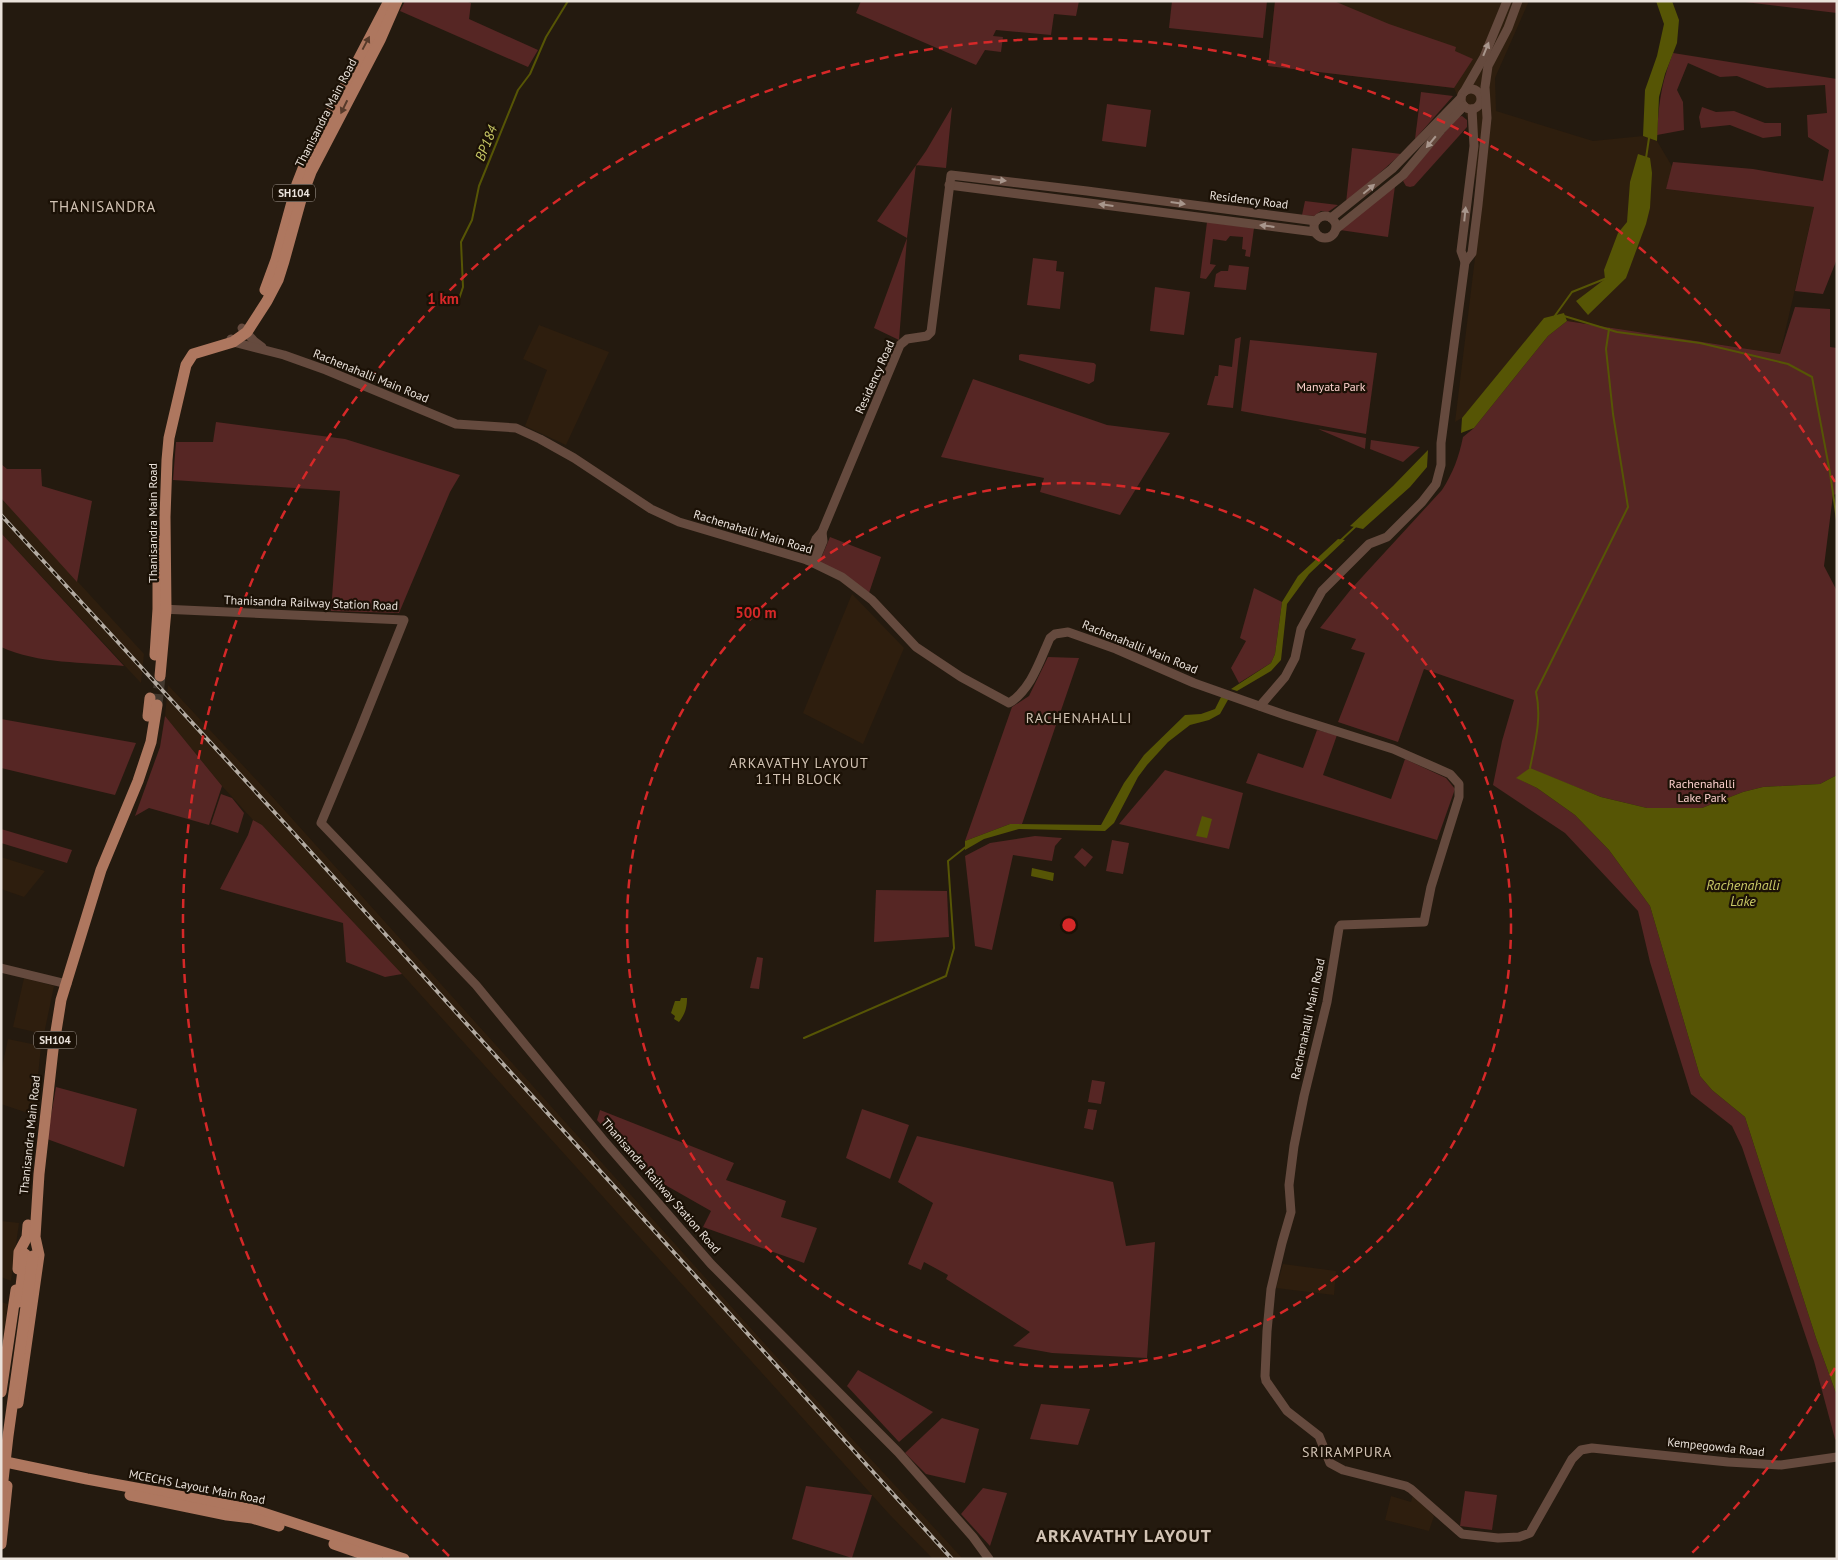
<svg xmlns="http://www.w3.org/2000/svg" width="1838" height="1560" viewBox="0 0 1838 1560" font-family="'PT Sans',sans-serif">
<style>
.built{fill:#2e1e0e}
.green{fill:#562624}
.water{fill:#565505}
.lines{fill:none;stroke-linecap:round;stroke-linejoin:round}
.stream{stroke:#565505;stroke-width:2}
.major-tunnel{stroke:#42382e;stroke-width:11;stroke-dasharray:11 5.5;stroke-linecap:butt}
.minor{stroke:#654a3e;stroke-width:9}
.major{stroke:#ae775f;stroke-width:11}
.rail-casing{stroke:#b3aba2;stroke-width:4}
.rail{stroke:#1b1106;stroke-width:2;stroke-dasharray:5.5;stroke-linecap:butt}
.major-bridge{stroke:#ae775f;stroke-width:11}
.oneway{fill:#563a2a}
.oneway2{fill:#a8968c}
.ring{fill:none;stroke:#d62828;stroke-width:2.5;stroke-dasharray:9 6}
.labels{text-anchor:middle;stroke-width:4.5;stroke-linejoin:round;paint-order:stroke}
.shield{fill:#1b1106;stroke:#aca39b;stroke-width:1}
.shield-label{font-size:11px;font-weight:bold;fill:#eae2db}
.street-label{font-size:12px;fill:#eae2db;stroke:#1b1106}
.park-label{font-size:12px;fill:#fdd2ce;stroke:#1b1106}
.water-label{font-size:14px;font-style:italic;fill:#c8c865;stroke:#1b1106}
.neighbourhood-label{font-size:14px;letter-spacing:1px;fill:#d2c3b4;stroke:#1b1106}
.quarter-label{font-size:15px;letter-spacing:1px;fill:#d2c3b4;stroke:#1b1106}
.district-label{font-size:18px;font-weight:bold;letter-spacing:1px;fill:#d2c3b4;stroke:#1b1106}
.centre{fill:#d62828;stroke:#1b1106;stroke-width:2.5}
.ring-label{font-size:15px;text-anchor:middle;font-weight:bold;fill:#d62828;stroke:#1b1106;stroke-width:4.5;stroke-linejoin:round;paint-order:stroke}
</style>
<rect width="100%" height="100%" fill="#241a0f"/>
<g class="built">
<path d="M1275,1H1529L1495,78L1496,111L1593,141L1643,136L1657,141L1673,168L1666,189L1814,207L1780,354L1567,321L1564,313L1462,418L1455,422L1480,217L1469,122L1454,88L1268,66Z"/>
<path d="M539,325L609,352L566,445L525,426L547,370L523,359Z"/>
<path d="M1,498L144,654L141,683L1,533Z"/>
<path d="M852,594L904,648L863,744L803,713Z"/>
<path d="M168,685L277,802L783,1364L963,1559H933L890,1515L402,974L262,825L253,820L222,786L165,716Z"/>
<path d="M1,857L45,871L24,897L1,889Z"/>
<path d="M24,978L54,986L44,1034L13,1027Z"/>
<path d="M8,1039L41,1046L34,1115L1,1104V1072Z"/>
<path d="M1,1221L19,1223L11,1281L1,1277Z"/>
<path d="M1283,1264L1336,1271L1334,1295L1276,1288Z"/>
<path d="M1,1302L8,1304L1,1354Z"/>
<path d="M1413,1494L1434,1516L1429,1531L1385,1520L1391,1496L1411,1502Z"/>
</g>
<g class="green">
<path d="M405,1H466L471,3L469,19L538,50L528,67L400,11Z"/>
<path d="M861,1H1079L1076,16L1054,14L1051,35L996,30L993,36L1003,37L1001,52L985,50L976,65L856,13Z"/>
<path d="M1172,1H1267L1263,38L1169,28Z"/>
<path d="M1275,1H1334L1389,24L1456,47L1455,51L1473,59L1454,88L1268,66Z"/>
<path d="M1737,1H1837V13Z"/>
<path d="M1673,53L1837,79V259L1823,294L1795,291L1814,207L1666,189L1673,162L1753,169L1823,181L1829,150L1808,137L1807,115L1827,113L1825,85L1767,88L1737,76L1720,77L1688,63L1677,90L1683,102L1684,130L1657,135C1659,102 1661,84 1673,53Z"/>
<path d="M1421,92L1453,96L1415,139Z"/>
<path d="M1107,104L1151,110L1146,147L1102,141Z"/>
<path d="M952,107L946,168L916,165L907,238L899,340L874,328L907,238L877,221L926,151Z"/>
<path d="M1702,107L1716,112L1734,111L1765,123H1781V136L1763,138L1730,125L1701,128L1699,117Z"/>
<path d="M1462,116L1467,120V127L1414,186L1410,187L1406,186L1403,181L1458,117Z"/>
<path d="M1352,148L1401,154L1346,203Z"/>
<path d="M1395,186L1388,237L1340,230Z"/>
<path d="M1305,201L1338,205L1328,212L1321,211L1314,216L1302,215Z"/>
<path d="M1207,222L1254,228L1250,257L1245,256L1246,250L1242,249L1243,237L1230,236L1226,241L1213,239L1210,264L1216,265L1206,279L1200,278Z"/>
<path d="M1033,258L1057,261L1056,271L1064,272L1060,309L1027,305Z"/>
<path d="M1229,265L1249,267L1246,290L1214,287L1216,274L1221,271H1228Z"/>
<path d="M1155,287L1190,292L1184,335L1150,331Z"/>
<path d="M1795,307L1830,309V347L1837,348V494L1833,495L1824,566L1837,591V775L1820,784L1763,787L1743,792L1702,808H1647L1601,797L1530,769L1517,778L1537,788L1575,815L1609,850L1650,906L1700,1076L1712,1090L1745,1117L1816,1338L1837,1396V1441L1835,1439L1814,1361L1742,1147L1732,1126L1691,1094L1650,962L1638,911L1565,833L1493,785L1502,741L1514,700L1424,669L1398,742L1338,722L1365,653L1351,649L1356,639L1320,628L1352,588L1442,490C1453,473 1459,457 1463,437L1474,428L1548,336L1567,321L1780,354Z"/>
<path d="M1241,337L1233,408L1207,405L1215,376H1218L1219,365L1232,367L1235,339Z"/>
<path d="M1250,340L1377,353L1366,434L1241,411Z"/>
<path d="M1021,354L1094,363L1096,365L1094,381L1089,384L1019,360V355Z"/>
<path d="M973,379L1107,425L1170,433L1120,515L1040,492L1044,478L941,457Z"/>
<path d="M216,422L345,439L460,475L450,492L399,613L331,611L340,491L173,480L176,442H213Z"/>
<path d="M1318,429L1366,438L1365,449Z"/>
<path d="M1371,440L1420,447L1403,462L1370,449Z"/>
<path d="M1,464L7,469H41L42,486L92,501L77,582L1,498Z"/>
<path d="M1,533L124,666C84,662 38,664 1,647Z"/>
<path d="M830,537L881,557L869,593L819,563Z"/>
<path d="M1254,588L1282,602L1275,654L1271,663L1239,683L1231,668L1246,641L1240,638Z"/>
<path d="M1048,657L1079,658L1022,824H1010L965,841L1012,707L1029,696Z"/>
<path d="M165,716L222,786L209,825L149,808L135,816L160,747Z"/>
<path d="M1,719L136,743L115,795L1,768Z"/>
<path d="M1317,730L1337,735L1323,775L1391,799L1405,759L1446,778L1455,789L1437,840L1246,783L1258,753L1303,768Z"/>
<path d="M1165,770L1243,793L1229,849L1119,824Z"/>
<path d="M221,794L232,798L244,813L238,833L211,824Z"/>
<path d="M253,820L262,825L402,974L385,977L346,962L343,923L220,889L248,835Z"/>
<path d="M1,829L72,850L67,863L1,843Z"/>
<path d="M1035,836L1062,838L1055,846L1052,861L1013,855L992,950L975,946L965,856L990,843Z"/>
<path d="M1112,840L1129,843L1123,874L1106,871Z"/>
<path d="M1082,848L1093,857L1085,867L1074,857Z"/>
<path d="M876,890L947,891L949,937L874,942Z"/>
<path d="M757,957L763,958L759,989L750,988Z"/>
<path d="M1092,1080L1105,1082L1101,1104L1088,1102Z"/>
<path d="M56,1087L137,1109L124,1167L47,1139Z"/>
<path d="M862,1109L909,1125L890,1179L846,1158Z"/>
<path d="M1088,1109L1097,1110L1093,1130L1084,1128Z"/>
<path d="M600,1110L734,1163L726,1180L786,1201L781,1217L817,1228L804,1263L703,1227L711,1211L646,1174L597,1120Z"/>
<path d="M917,1136L1113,1182L1126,1246L1155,1242L1147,1358L1052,1353L1013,1346L1030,1332L946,1279L948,1275L924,1262L921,1270L908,1264L933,1203L898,1182Z"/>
<path d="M858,1370L933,1412L899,1442L847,1386Z"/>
<path d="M1041,1404L1090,1409L1078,1445L1030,1439Z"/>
<path d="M942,1418L979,1429L965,1483L926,1474L905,1453Z"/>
<path d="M806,1486L872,1495L852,1558L792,1539Z"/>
<path d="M983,1488L1007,1493L990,1546L961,1514Z"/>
<path d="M1465,1491L1497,1495L1492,1530L1460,1526Z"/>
</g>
<g class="water">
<path d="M1656,1H1672L1679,20L1677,43L1665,74L1659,97L1657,141L1643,136L1645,90L1657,56L1664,24Z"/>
<path d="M1638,154L1650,158L1652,173L1650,208L1646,224L1626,278L1588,315L1576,301L1605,279L1604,270L1618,233L1627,222L1630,182Z"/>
<path d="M1564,313L1567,321L1548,336L1474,428L1461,433L1462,418L1544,318Z"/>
<path d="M1428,450L1427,467L1410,487L1363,529L1350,526L1393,486Z"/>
<path d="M1338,539L1345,540L1309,574L1287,604L1281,660L1271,671L1237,691L1231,689L1271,663L1275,654L1282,602L1298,576Z"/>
<path d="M1222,695L1229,698L1220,714L1209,720L1190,725L1168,742L1147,765L1138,777L1114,823L1105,831L1019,829L984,839L965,850V841L1010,824L1101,825L1124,783L1144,755L1185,715L1201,714L1215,709Z"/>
<path d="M1530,768L1601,797L1647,808H1702L1743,792L1763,787L1820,784L1837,775V1396L1816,1338L1745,1117L1712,1090L1700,1076L1650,906L1609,850L1575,815L1537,788L1516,778Z"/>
<path d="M1202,816L1212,819L1207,838L1196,836Z"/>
<path d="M1032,868L1054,873L1053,881L1031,876Z"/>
<path d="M681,998H687C687,1008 685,1014 679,1022L674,1019L675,1016L671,1013L675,1001H680Z"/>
</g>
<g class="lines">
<g class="stream">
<path d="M1646,158L1649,138"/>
<path d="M458,302L463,287L461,242L472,220L479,186L518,90L530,74L546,37L568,1"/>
<path d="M1564,316L1617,332L1700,343L1788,364L1812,377L1830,473L1837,520"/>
<path d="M1554,317L1572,292L1607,278"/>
<path d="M1340,541L1355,527"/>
<path d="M1530,768C1535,743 1542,718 1536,692L1628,507L1613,414L1606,349L1609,329"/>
<path d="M804,1038L946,976L954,948L948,861L967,846"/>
</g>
<path class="major-tunnel" d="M157,705L160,676"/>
<g class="minor">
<circle cx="1471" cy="99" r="10"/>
<path d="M1464,92L1484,57L1507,1"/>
<path d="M949,185L1315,232"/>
<circle cx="1325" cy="227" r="11"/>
<path d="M1331,218L1392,169L1461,98"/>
<path d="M1336,229L1403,175L1441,130L1464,106"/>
<path d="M1465,262L1472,253L1478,205L1487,118L1485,87L1488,66L1508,28L1518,1"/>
<path d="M242,328L254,341L262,347"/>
<path d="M231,339L233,342L284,355L326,370L456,424L516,428L540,439L574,458L651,509L679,522L807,560L842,577L872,600L916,647L961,677L1009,703C1031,690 1040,660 1050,638L1055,634L1068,632L1116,649L1194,683L1285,715L1393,749L1450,774L1459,784V797L1431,887L1424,922L1341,925L1339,928L1327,1002L1304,1096L1294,1146L1289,1185L1291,1212L1282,1243L1271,1289L1267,1331L1265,1376L1266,1381L1287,1411L1319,1436L1330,1463L1343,1470L1406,1486L1411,1489L1462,1534L1498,1538L1519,1537L1530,1533L1572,1459L1581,1450L1592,1448L1728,1462L1781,1465L1837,1457"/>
<path d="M807,560L816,539L822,532L900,345L907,339L927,336L931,332L951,175L1087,191L1316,221"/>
<path d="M814,563L823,541L822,532"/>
<path d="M161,609L404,620L359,732L321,823L476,985L605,1142L711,1264L898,1452L973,1537L989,1559"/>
<path d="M1260,706L1285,677L1295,658L1301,629L1322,591L1369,544L1387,537L1422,502L1436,484L1441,465V443L1465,262L1461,251L1474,146L1472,109"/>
<path d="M1,968L67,984"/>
</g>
<g class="major">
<path d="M265,290L276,260L297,184L308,156L389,1"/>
<path d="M155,655L158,609V541"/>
<path d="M160,676L166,610L165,517L167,460L169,438L186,365L193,354L233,342L247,332L267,301L278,280L284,261L302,196L311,172L380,40L397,1"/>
<path d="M148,716L150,698"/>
<path d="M18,1269L19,1252L27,1237L28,1225"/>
<path d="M1,1392L16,1290"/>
<path d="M18,1403L39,1255L35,1237L39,1174L53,1050L61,1000L101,870L138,781L151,742L157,705"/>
<path d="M1,1461L87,1479L254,1510L404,1559"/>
<path d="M130,1495L227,1515L252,1518L279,1526"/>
<path d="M1,1544L7,1486"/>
<path d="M334,1544L377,1559"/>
</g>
<g class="rail-casing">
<path id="rail" d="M1,515L289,828L952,1559"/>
</g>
<use href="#rail" class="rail"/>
<g class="major-bridge">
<path d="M19,1302L25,1254"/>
<path d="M1,1498L8,1436L33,1256"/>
</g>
</g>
<defs><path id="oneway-solid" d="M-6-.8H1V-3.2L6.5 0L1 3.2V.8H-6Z" transform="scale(1.25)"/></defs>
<g class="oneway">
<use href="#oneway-solid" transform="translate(366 43) rotate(-62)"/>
<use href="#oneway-solid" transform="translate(344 107) rotate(116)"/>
</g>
<g class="oneway2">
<use href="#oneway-solid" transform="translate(1486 49) rotate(-68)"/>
<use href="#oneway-solid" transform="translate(1431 142) rotate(130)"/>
<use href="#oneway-solid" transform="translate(999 180) rotate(7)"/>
<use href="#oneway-solid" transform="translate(1369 189) rotate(-40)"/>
<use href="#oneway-solid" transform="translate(1178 203) rotate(8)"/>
<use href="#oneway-solid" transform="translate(1106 205) rotate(-173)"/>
<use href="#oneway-solid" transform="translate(1465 214) rotate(-84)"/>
<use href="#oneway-solid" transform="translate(1267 226) rotate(-173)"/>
</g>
<g class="ring">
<circle cx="1069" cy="925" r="442"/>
<path d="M1835 1368A885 885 0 0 1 1689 1556M449 1556A885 885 0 1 1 1835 482"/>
</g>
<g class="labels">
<g class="shield">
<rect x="273" y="184.5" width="42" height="17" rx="4"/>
<rect x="34" y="1031.5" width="42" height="17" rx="4"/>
</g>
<g class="shield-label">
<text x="294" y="197">SH104</text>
<text x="55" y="1044">SH104</text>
</g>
<g class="street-label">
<text transform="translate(326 113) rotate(-63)" y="4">Thanisandra Main Road</text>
<text transform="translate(1249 200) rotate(7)" y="4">Residency Road</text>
<text transform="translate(371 376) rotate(22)" y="4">Rachenahalli Main Road</text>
<text transform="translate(875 377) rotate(-66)" y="4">Residency Road</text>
<text transform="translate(153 523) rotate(-90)" y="4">Thanisandra Main Road</text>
<text transform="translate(753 532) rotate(17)" y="4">Rachenahalli Main Road</text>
<text transform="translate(311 603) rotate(2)" y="4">Thanisandra Railway Station Road</text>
<text transform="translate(1140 647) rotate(22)" y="4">Rachenahalli Main Road</text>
<text transform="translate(1308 1019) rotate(-78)" y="4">Rachenahalli Main Road</text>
<text transform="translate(30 1135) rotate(-84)" y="4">Thanisandra Main Road</text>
<text transform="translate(661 1186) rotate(49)" y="4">Thanisandra Railway Station Road</text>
<text transform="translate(1716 1447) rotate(6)" y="4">Kempegowda Road</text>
<text transform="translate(197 1487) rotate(11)" y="4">MCECHS Layout Main Road</text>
</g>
<g class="park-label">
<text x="1331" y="391">Manyata Park</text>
<text x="1702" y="788">Rachenahalli<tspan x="1702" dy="14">Lake Park</tspan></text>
</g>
<g class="water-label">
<text transform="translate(486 143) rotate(-68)" y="5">BP184</text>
<text x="1743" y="890">Rachenahalli<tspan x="1743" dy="16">Lake</tspan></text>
</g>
<g class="neighbourhood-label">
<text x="1079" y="723">RACHENAHALLI</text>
<text x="799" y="768">ARKAVATHY LAYOUT<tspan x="799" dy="16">11TH BLOCK</tspan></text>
<text x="1347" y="1457">SRIRAMPURA</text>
</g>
<g class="quarter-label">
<text x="103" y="212">THANISANDRA</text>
</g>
<g class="district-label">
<text x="1124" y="1542">ARKAVATHY LAYOUT</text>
</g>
</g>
<circle cx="1069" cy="925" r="8" class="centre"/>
<g class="ring-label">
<text x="443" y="304">1 km</text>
<text x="756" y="618">500 m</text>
</g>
<rect width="1838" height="1560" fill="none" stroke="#eae2db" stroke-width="5"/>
</svg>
